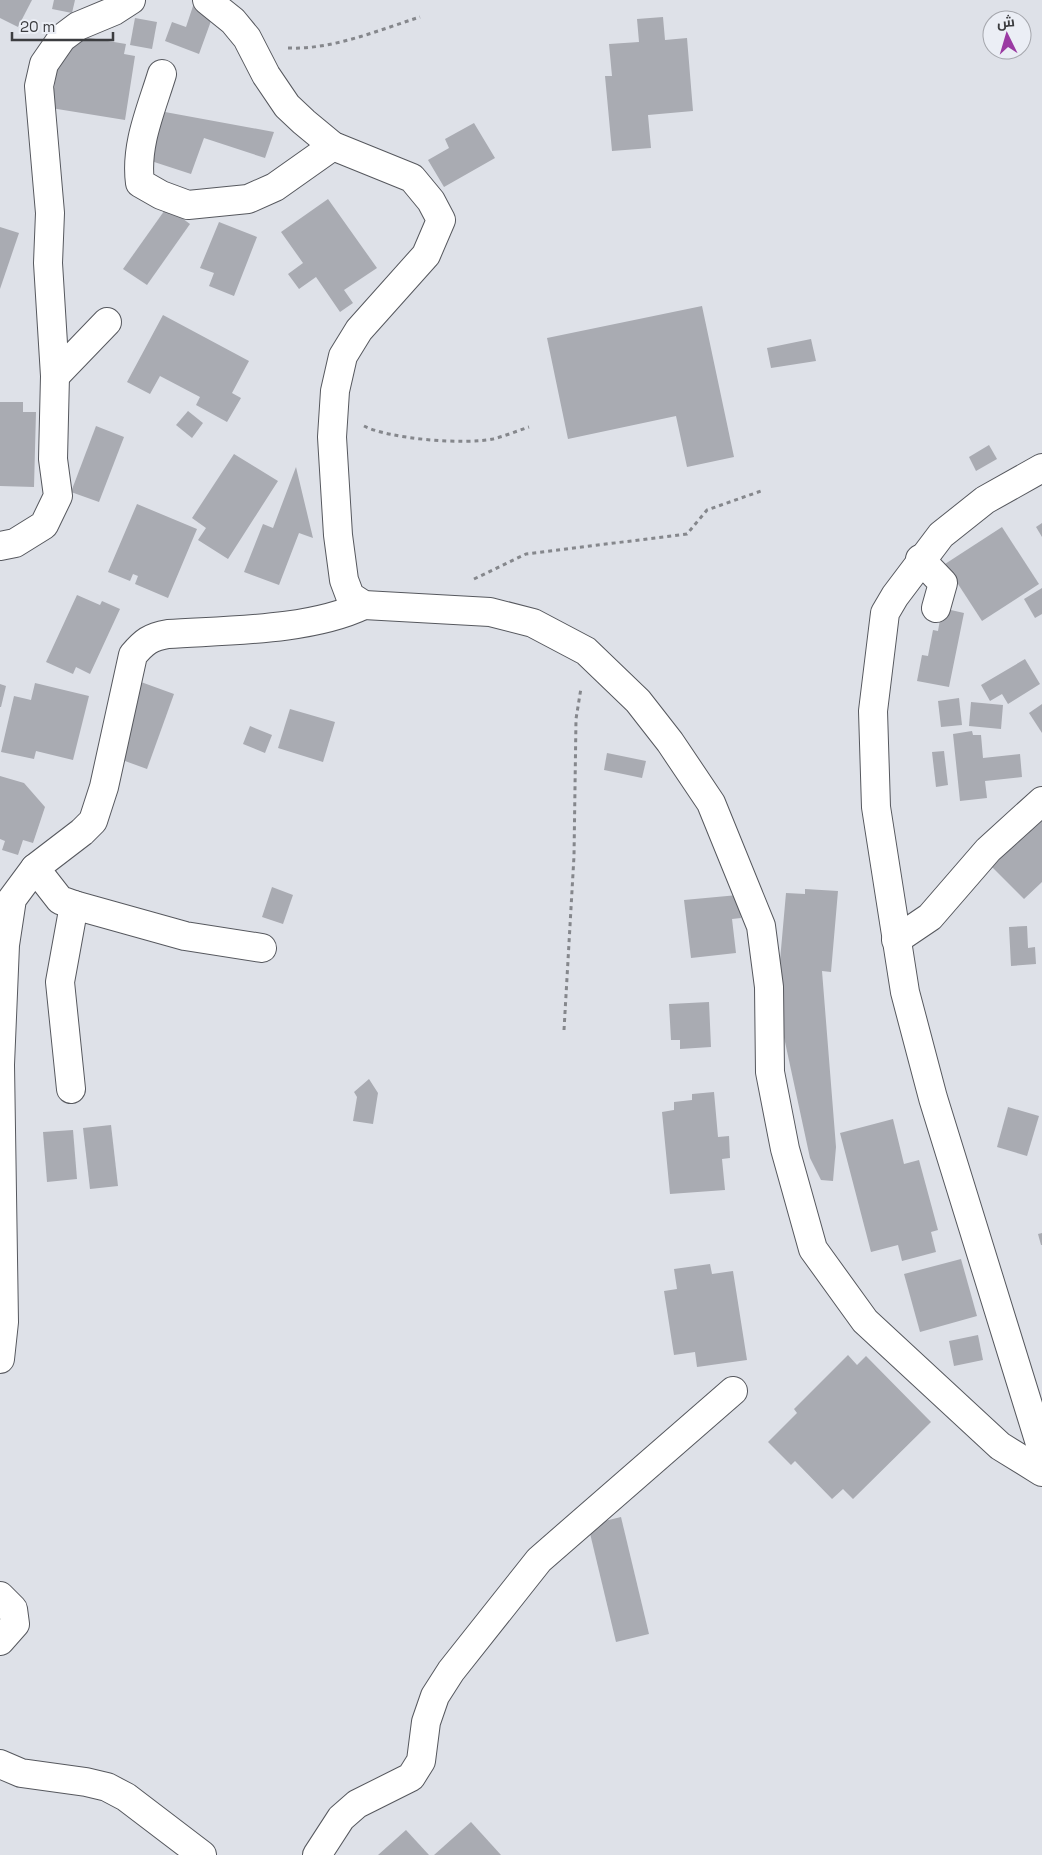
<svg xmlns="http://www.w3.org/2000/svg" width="1042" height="1855" viewBox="0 0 1042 1855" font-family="'Space Grotesk',Cairo,sans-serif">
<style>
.building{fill:#a9abb2}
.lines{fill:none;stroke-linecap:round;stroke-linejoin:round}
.minor-casing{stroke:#56585e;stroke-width:30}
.tertiary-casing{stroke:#56585e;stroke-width:30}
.path{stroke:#85878c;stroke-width:3;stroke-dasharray:4 4;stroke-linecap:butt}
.minor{stroke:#fff;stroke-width:28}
.tertiary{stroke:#fff;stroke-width:28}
</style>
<rect width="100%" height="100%" fill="#dee1e8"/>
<g class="building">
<path d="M0,0H32L18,27L0,18Z"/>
<path d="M54,0H75L72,13L52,9Z"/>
<path d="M194,3L215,10L199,54L165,41L172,22L186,27Z"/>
<path d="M663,17L665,40L687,38L693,111L648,115L651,148L612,151L605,76H612L609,44L639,42L637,19Z"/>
<path d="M135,18L157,22L152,49L130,45Z"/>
<path d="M72,35L126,44L124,54L135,56L125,120L51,108L60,50Z"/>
<path d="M165,112L274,132L265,158L204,138L191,174L148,160Z"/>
<path d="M474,123L495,158L444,187L428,160L449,148L445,139Z"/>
<path d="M328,199L377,268L344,290L353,303L340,312L316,277L299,289L288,274L303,263L281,232Z"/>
<path d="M167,207L190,224L147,285L123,269Z"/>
<path d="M219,222L257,237L234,296L209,286L214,273L200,268Z"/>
<path d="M0,227L19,233L0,289Z"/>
<path d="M702,306L734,457L687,467L676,416L568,439L547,338Z"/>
<path d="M163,315L249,361L232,393L241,398L227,422L196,405L200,397L160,376L150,394L127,382Z"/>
<path d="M811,339L816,361L771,368L767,348Z"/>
<path d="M0,402H23V412H36L34,487L0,486Z"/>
<path d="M188,411L203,423L192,438L176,425Z"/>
<path d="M96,426L124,437L99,502L71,492Z"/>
<path d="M989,445L997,459L976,471L969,457Z"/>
<path d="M234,454L278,481L228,559L198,540L206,528L192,518Z"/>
<path d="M296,467L313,538L299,533L279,585L244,572L263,524L273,528Z"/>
<path d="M137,504L197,529L168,598L135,584L138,576L133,574L130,581L108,572Z"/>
<path d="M1042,523V537L1036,527Z"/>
<path d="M1002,527L1039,584L982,621L945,564Z"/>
<path d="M1042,588V614L1035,618L1024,599Z"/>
<path d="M77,595L100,605L102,601L120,609L90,674L76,667L73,674L46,662Z"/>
<path d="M942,608L964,613L949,687L917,681L922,655L928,656L933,630L938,631Z"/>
<path d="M1025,659L1040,684L1008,704L1002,694L990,701L981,685Z"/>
<path d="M141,682L174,694L147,769L114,757Z"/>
<path d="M35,683L89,696L73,760L36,751L34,759L1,752L14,696L31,700Z"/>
<path d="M0,684L6,686L1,707H0Z"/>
<path d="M959,698L962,725L941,727L938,701Z"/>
<path d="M971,702L1003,705L1001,729L969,726Z"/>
<path d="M1042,704V733L1029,713Z"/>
<path d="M290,709L335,722L323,762L278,748Z"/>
<path d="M250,726L272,735L265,753L243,744Z"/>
<path d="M972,731L973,735H981L983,758L1020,754L1022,777L985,781L987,798L960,801L953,734Z"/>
<path d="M944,751L948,785L936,787L932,752Z"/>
<path d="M607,753L646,761L642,778L604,770Z"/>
<path d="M0,776L24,783L45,807L33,843L23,840L18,855L2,850L5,841L0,839Z"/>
<path d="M1042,819V882L1024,899L992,867L1015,844L1010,839Z"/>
<path d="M272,887L293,895L283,924L262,917Z"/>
<path d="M805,889L838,891L831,972L822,971L836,1147L833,1181L821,1180L810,1158L779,1014L778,983L786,893L805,894Z"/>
<path d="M738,895L741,918L732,919L736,953L691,958L684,900Z"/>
<path d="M1027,926L1028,948L1035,947L1036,964L1011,966L1009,927Z"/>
<path d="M709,1002L711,1047L680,1049V1040H671L669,1004Z"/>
<path d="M369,1079L378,1093L373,1124L353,1121L357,1097L354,1092Z"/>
<path d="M714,1092L718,1137L729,1136L730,1158L722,1159L725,1190L670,1194L662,1112L674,1110V1102L692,1100V1094Z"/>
<path d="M1008,1107L1039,1116L1027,1156L997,1147Z"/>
<path d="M893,1119L904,1164L919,1160L938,1230L931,1232L936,1252L902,1261L898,1245L871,1252L840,1133Z"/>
<path d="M111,1125L118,1186L90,1189L83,1128Z"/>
<path d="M73,1130L77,1179L47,1182L43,1132Z"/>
<path d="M1042,1233V1245H1041L1038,1234Z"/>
<path d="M961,1259L977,1316L920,1332L904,1274Z"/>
<path d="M710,1264L712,1274L733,1271L747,1360L697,1367L695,1352L674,1355L664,1291L677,1289L674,1269Z"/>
<path d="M978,1335L983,1360L954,1366L949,1341Z"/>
<path d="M848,1355L857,1365L866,1356L931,1422L853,1499L843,1489L832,1499L795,1461L791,1465L768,1442L797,1413L794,1409Z"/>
<path d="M621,1517L649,1634L616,1642L588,1525Z"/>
<path d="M471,1822L501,1855H434Z"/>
<path d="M406,1830L429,1855H378Z"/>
</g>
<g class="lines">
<g class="minor-casing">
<g id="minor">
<path d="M207,0L233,21L247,38L266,75L287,106L304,122L333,146L412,178L431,201L441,220L426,255L359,330L343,356L335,391L332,437L338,535L344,580L350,596L364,605L490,612L533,623L586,651L638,701L670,742L711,803L761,926L769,987L770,1072L785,1149L813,1249L865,1321L1000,1446L1042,1472"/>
<path d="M162,74C151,110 135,145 140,183L161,195L188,205L248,199L275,187L333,146"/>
<path d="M55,376L107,322"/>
<path d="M0,546L15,543L44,525L58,496L53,459L55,376L48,263L50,213L39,86L44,64L62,38L78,26L114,11L131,0"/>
<path d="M920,559L943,583L936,608"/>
<path d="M35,868L60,900L74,905L60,982L71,1089"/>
<path d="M74,905L185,936L262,948"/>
<path d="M896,940L930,917L988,850L1042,801"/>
<path d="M0,1359L4,1322L0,1065L5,945L12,899L35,868L82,832L93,821L104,787L133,655C144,642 150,637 168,634C228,630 310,631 364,605"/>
<path d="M0,1596L13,1609L15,1624L0,1641"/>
<path d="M0,1764L21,1773L86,1782L107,1787L126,1797L202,1855"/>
<path d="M317,1855L341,1818L357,1804L411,1777L421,1761L426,1722L435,1696L451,1671L539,1560L733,1391"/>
</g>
</g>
<g class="tertiary-casing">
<path id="tertiary" d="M1042,468L985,500L941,535L895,596L885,613L873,711L876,807L905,992L933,1098L1042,1450"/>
</g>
<g class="path">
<path d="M288,48C332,50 379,30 420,17"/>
<path d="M364,426C389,439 465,445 493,439C505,436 517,431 529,427"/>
<path d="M474,579L526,554L687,534L707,510L761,491"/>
<path d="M564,1030L574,856L576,719L581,688"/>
</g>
<use href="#minor" class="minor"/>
<use href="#tertiary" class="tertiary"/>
</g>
<g transform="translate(1007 35) rotate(355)"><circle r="24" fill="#ebeef5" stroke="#a5a7ad"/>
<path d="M0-4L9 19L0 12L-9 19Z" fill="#9a3aa2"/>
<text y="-8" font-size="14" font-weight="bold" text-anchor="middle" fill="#3c3d40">ش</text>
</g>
<path d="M12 32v8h101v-8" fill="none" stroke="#3c3d40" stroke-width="2.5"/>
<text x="20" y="32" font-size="15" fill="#3c3d40" stroke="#ebeef5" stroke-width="4" paint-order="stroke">20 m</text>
</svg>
